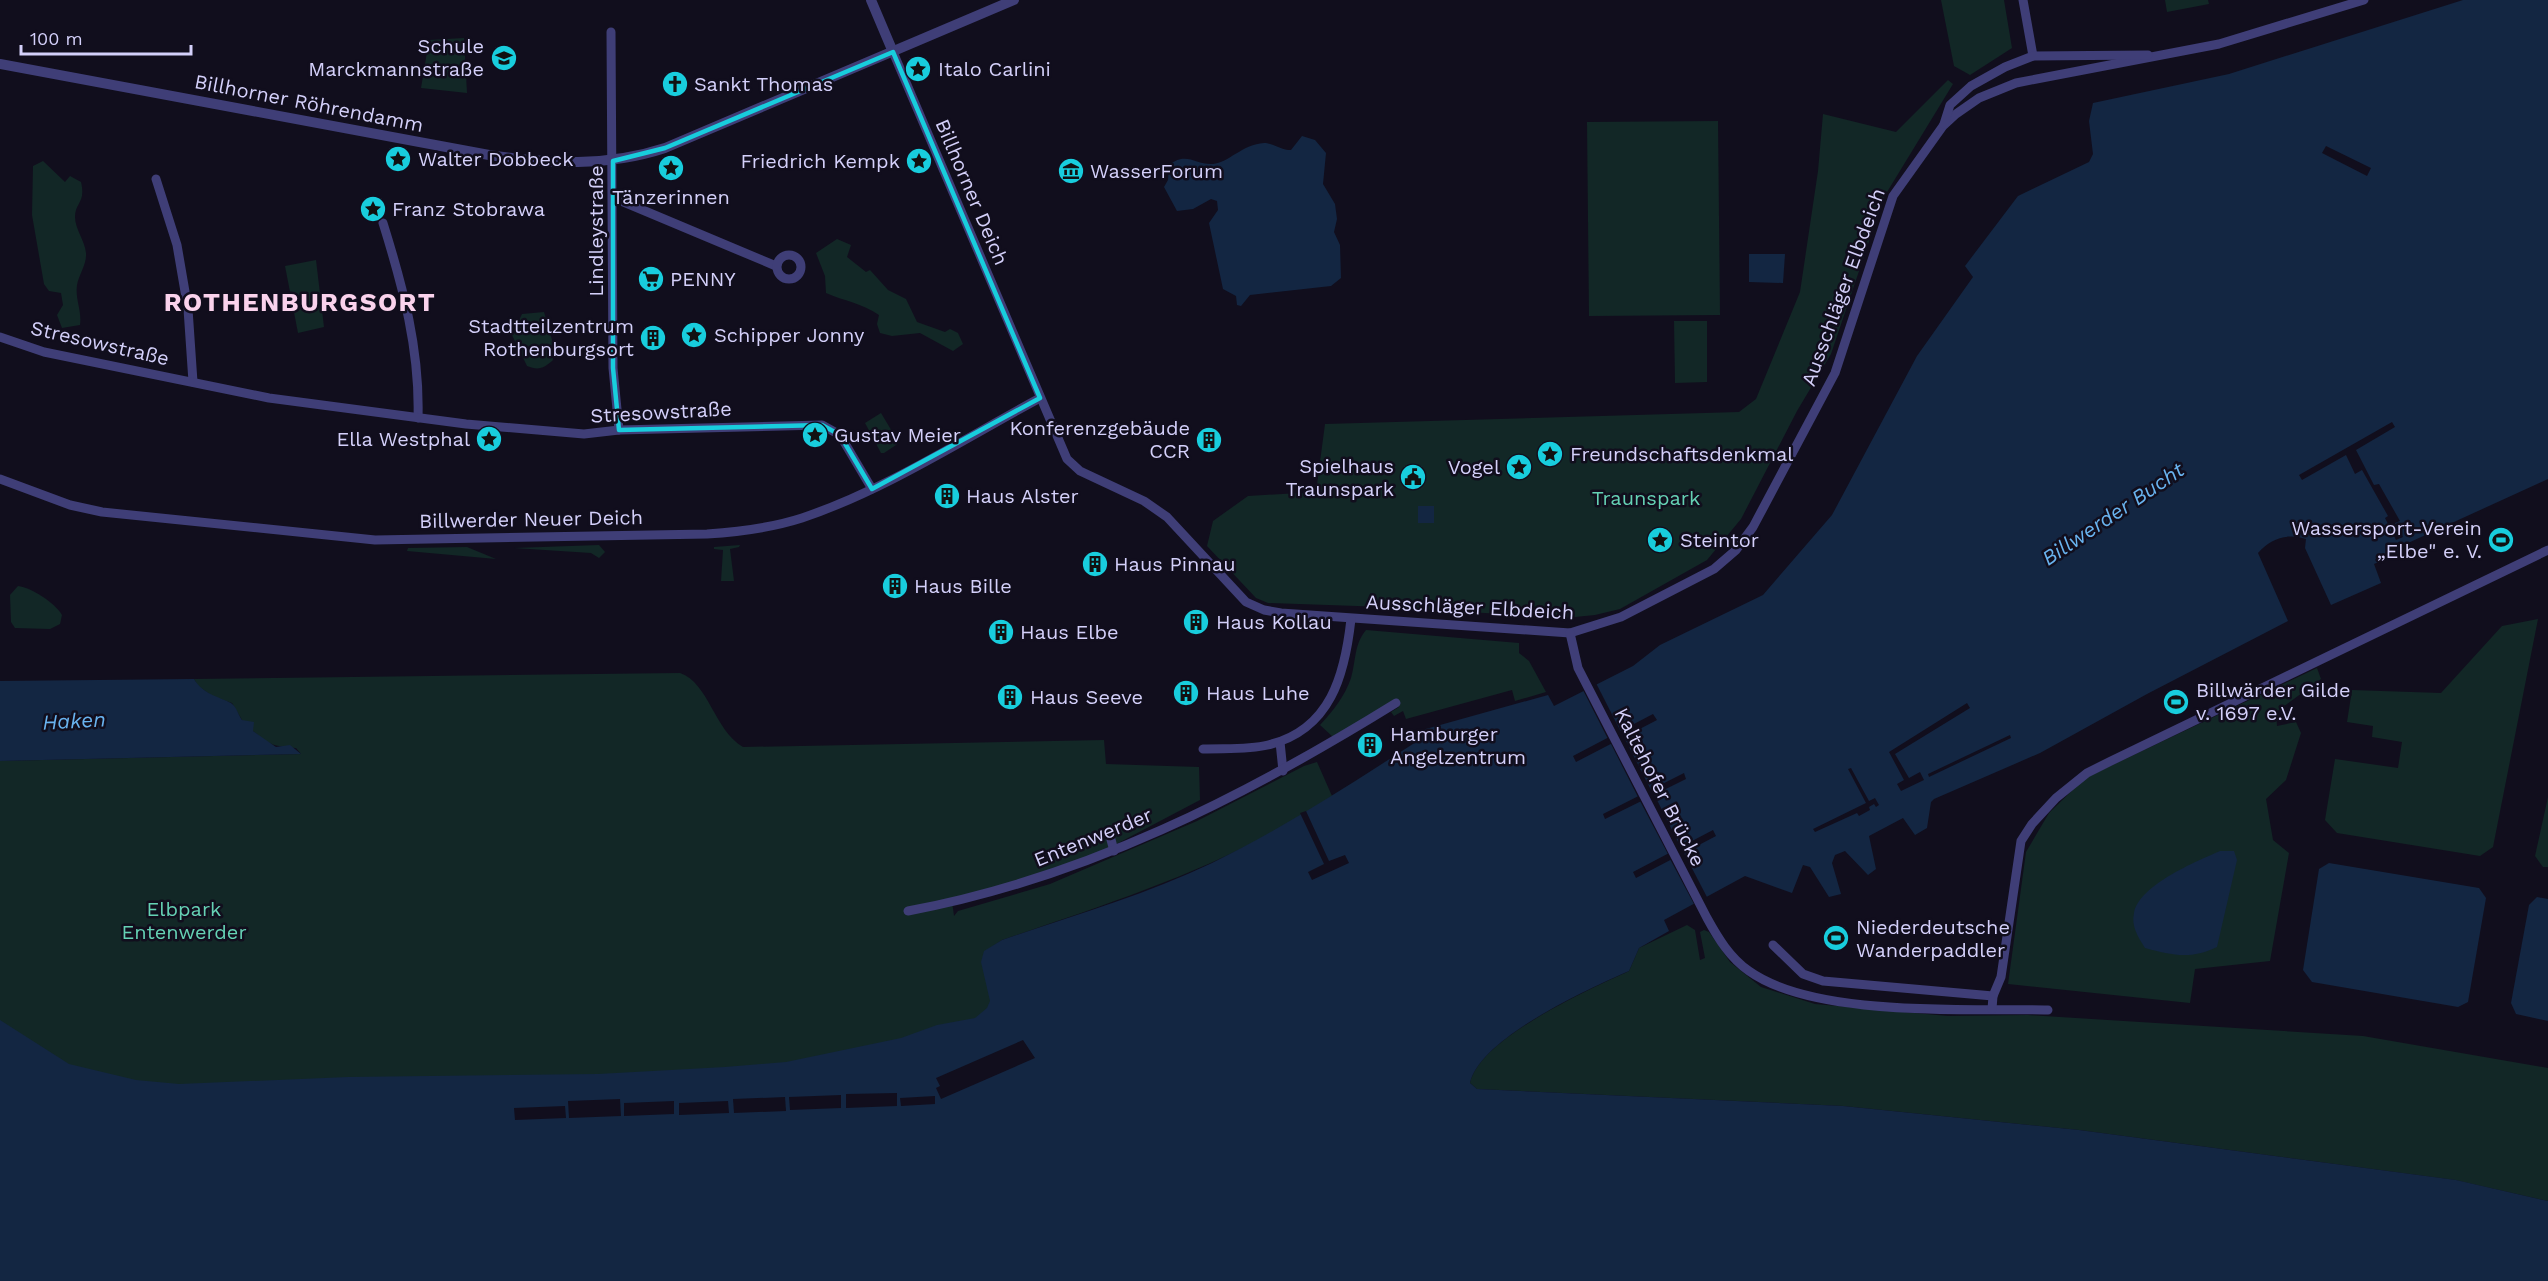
<svg xmlns="http://www.w3.org/2000/svg" width="2548" height="1281" viewBox="0 0 2548 1281" font-family="'Work Sans',sans-serif">
<style>
.green{fill:#122726}
.water{fill:#132642;fill-rule:evenodd}
.pier{fill:#110e1d}
.lines{fill:none;stroke-linecap:round;stroke-linejoin:round}
.minor{stroke:#3f3e77;stroke-width:9}
.tertiary{stroke:#3f3e77;stroke-width:10}
.marked{fill:none;stroke:#18cddd;stroke-width:4.5;stroke-linejoin:round}
.labels{text-anchor:middle;stroke-width:5;stroke-linejoin:round;paint-order:stroke}
.poi-label{font-size:20px;fill:#d4d0fa;stroke:#110e1d;text-anchor:start}
.street-label{font-size:20px;fill:#d4d0fa;stroke:#110e1d}
.park-label{font-size:20px;fill:#65d1b4;stroke:#110e1d}
.water-label{font-size:21px;font-style:italic;fill:#69b3ef;stroke:#110e1d}
.district-label{font-size:26px;font-weight:bold;letter-spacing:1.5px;fill:#fad2ec;stroke:#110e1d}
</style>
<rect width="100%" height="100%" fill="#110e1d"/>
<g class="green">
<path d="M1941,0H2004L2012,48L1970,75L1954,66Z"/>
<path d="M2165,0H2208L2209,4L2167,12Z"/>
<path d="M464,38L467,93L421,88L429,40Z"/>
<path d="M1948,80L1953,84L1884,197L1831,354L1797,411L1741,519L1707,560L1620,609L1595,615L1565,618L1386,607L1268,603L1256,598L1207,546L1213,521L1248,496L1316,492L1325,424L1739,412L1756,399L1800,292L1818,171L1823,114L1896,132Z"/>
<path d="M1718,121L1720,315L1589,316L1587,122Z"/>
<path d="M43,161L65,182L70,176L81,182C86,203 75,202 75,217C75,229 85,241 86,253C87,264 79,274 77,285C75,300 82,310 80,325L62,328L57,315L63,305L61,293L49,291L44,284L32,215L33,166Z"/>
<path d="M837,239L851,245L847,257L866,272L870,270L888,290L906,299L917,322L945,332L950,329L958,333L963,344L953,351L920,333L892,336L880,333L877,324L879,315C862,303 844,301 826,293L825,276L816,253Z"/>
<path d="M316,260L324,327L298,333L285,266Z"/>
<path d="M544,312L552,340L553,360C544,368 539,371 527,366L512,335L522,314Z"/>
<path d="M1674,321H1707V382L1675,383Z"/>
<path d="M881,413L899,443L884,453H881L865,423Z"/>
<path d="M599,545L605,552L599,558L591,553L514,548Z"/>
<path d="M740,545L739,547L730,549L734,581H721L723,550L714,549V547Z"/>
<path d="M467,547L496,559L407,551L408,548Z"/>
<path d="M18,586C32,588 54,602 62,615L60,624L50,629L15,628L11,622L10,595Z"/>
<path d="M2538,619L2493,847L2480,856L2337,833L2325,820L2335,759L2398,768L2402,742L2372,737L2373,726L2347,722L2352,690L2441,693L2502,626Z"/>
<path d="M1366,630L1519,643V653L1529,661L1546,692L1515,701L1512,690L1406,719L1403,711L1394,716L1391,712L1399,707L1394,700L1333,737L1320,725C1333,711 1345,696 1351,678C1356,661 1354,644 1366,630Z"/>
<path d="M2317,668L2321,679L2276,712L2277,726L2296,722L2301,733L2286,780L2266,799L2273,840L2289,853L2270,961L2195,969L2190,1003L2008,984L2026,852L2049,813L2085,778Z"/>
<path d="M680,673C709,683 714,730 743,747L1104,740L1106,764L1199,767L1200,800L1105,850L1042,875L952,901L954,916L958,911L1050,884L1197,821L1304,766L1317,762L1332,796C1232,865 1115,901 1002,940L984,952L1002,1013L797,1068L128,1091L0,1035V761L301,754L296,748C275,747 269,745 253,731V727L242,720L232,703L214,697L198,686L194,679Z"/>
<path d="M2548,797V867H2543L2535,856Z"/>
<path d="M1687,925L1695,930L1700,960L1705,958L1700,932L1704,930L1709,932L1730,962L1761,987L1815,1004L1948,1016L2028,1015L2363,1036L2548,1068V1201L2455,1180L2079,1130L1843,1106L1477,1089L1470,1083C1480,1038 1588,990 1629,971L1639,948Z"/>
</g>
<g class="water">
<path d="M2463,0H2548V479L2408,543L2410,548L2374,564L2381,583L2331,605L2305,548L2306,539C2287,533 2271,538 2258,553L2288,621L2147,694L2040,753L1934,799L1931,802L1927,828L1915,835L1903,818L1869,836L1876,869L1868,875L1845,851L1835,855L1832,863L1841,894L1829,897L1810,867L1803,865L1792,893L1745,876L1664,920L1669,931L1639,948L1629,971C1588,989 1480,1038 1470,1083L1477,1089L1843,1106L2079,1130L2456,1180L2548,1201V1281H0V1020L69,1064L136,1080L179,1084L348,1077L598,1074L725,1067L786,1062L901,1038L937,1025L975,1018L987,1008L990,1001L981,962L984,951L1002,940C1072,916 1145,895 1212,863C1284,828 1349,785 1416,742L1415,732L1548,695L1554,706L1633,666L1660,645L1763,595L1832,515L1917,356L1973,277L1965,266L2018,196L2089,162L2093,154L2089,121L2093,103L2229,74ZM1653,714L1657,720L1576,762L1573,756ZM1684,773L1686,779L1605,819L1603,814ZM1713,830L1716,836L1636,878L1633,872Z"/>
<path d="M1302,136L1315,140L1326,153L1323,184L1335,204L1337,219L1334,232L1340,245L1341,278L1331,286L1250,295L1241,306L1237,305L1236,296L1223,289L1209,223L1218,210L1217,201L1211,199L1193,209L1177,211L1164,187L1168,180L1169,165C1187,151 1195,165 1213,164C1228,163 1243,144 1264,143C1273,143 1281,150 1291,150Z"/>
<path d="M1749,254H1785L1783,283L1749,282Z"/>
<rect x="1418" y="506" width="16" height="17"/>
<path d="M194,679C203,694 217,696 231,703C237,707 238,715 242,720L254,722L253,731L276,747L290,745L301,754L0,761V681Z"/>
<path d="M2220,851H2234L2237,860L2217,947C2190,960 2172,955 2145,948C2138,937 2131,926 2134,913C2139,885 2197,861 2220,851Z"/>
<path d="M2329,863L2479,888L2486,898L2468,1002L2458,1007L2312,982L2303,970L2319,869Z"/>
<path d="M2537,897L2548,899V1021L2516,1014L2511,1003L2529,905Z"/>
</g>
<g class="pier">
<path d="M2326,146L2371,168L2367,176L2322,153Z"/>
<path d="M2392,422L2395,427L2356,450L2374,485L2379,484L2400,521L2395,523L2403,537L2396,540L2385,518L2388,516L2362,470L2355,474L2346,455L2302,480L2299,475Z"/>
<path d="M1596,683L1622,734L1609,741L1583,690Z"/>
<path d="M1967,703L1970,708L1895,754L1909,778L1920,772L1924,780L1901,791L1897,784L1904,780L1889,752Z"/>
<path d="M1623,735L1652,792L1639,799L1610,742Z"/>
<path d="M2010,735L2011,738L1929,777L1928,774Z"/>
<path d="M1851,768L1869,801L1875,798L1879,805L1876,807L1874,804L1869,807L1870,810L1859,816L1857,813L1815,832L1813,829L1866,803L1848,769Z"/>
<path d="M1653,792L1682,850L1669,856L1639,799Z"/>
<path d="M1306,811L1329,861L1345,855L1349,863L1312,880L1308,872L1324,864L1300,813Z"/>
<path d="M1683,851L1708,899L1695,906L1669,857Z"/>
<path d="M1023,1040L1035,1058L941,1099L936,1088L940,1086L936,1078Z"/>
<path d="M897,1093V1106L846,1108V1094Z"/>
<path d="M841,1095V1108L790,1110L789,1097Z"/>
<path d="M935,1096V1104L901,1106L900,1098Z"/>
<path d="M785,1097L786,1111L734,1113L733,1099Z"/>
<path d="M620,1099L621,1116L569,1118L568,1101Z"/>
<path d="M674,1101V1114L624,1116V1103Z"/>
<path d="M728,1101L729,1113L679,1115V1103Z"/>
<path d="M565,1106L566,1118L515,1120L514,1108Z"/>
</g>
<g class="lines">
<g class="minor">
<path d="M2023,0L2033,56"/>
<path d="M611,32L613,368L619,430"/>
<path d="M893,52L1067,459L1080,471L1144,501L1167,517L1246,602L1264,610L1281,613L1570,633L1621,617L1714,569L1736,550L1753,527L1835,373L1893,196L1943,126L1956,114L1979,98L2016,83L2219,44L2364,0"/>
<path d="M1944,124L1950,105L1971,86L2005,67L2033,56L2148,55"/>
<path d="M156,179L177,245L188,309L193,382"/>
<path d="M614,198L776,266"/>
<path d="M383,223C403,287 420,350 418,418"/>
<circle cx="789" cy="267" r="12"/>
<path d="M0,337L44,352L269,398L466,424L584,434L619,430L822,425L840,435L872,489"/>
<path d="M0,479L70,505L102,512L375,540L707,534C738,532 771,528 802,518C885,490 962,440 1040,398"/>
<path d="M1570,633L1578,668L1707,918C1718,938 1730,958 1749,971C1815,1018 1968,1008 2048,1010"/>
<path d="M1280,742L1283,771"/>
<path d="M1203,749C1225,748 1248,750 1268,745C1331,730 1345,674 1351,619"/>
<path d="M1109,832L1114,851"/>
<path d="M908,911C1085,878 1244,797 1396,703"/>
<path d="M1773,945L1803,974L1823,981L1993,996"/>
<path d="M1992,1009L1993,996L2001,977L2021,841L2032,824L2056,798L2087,773L2111,761L2548,550"/>
</g>
<g class="tertiary">
<path d="M871,0L893,52"/>
<path d="M0,64L489,155C549,164 607,167 665,148L1014,0"/>
</g>
</g>
<path class="marked" d="M893,52L1040,398L872,489L840,435L822,425L619,430L613,368V161L665,148Z"/>
<defs>
<g id="school-disc" transform="scale(1.35)"><circle r="9.5" fill="#18cddd" stroke="#110e1d"/><path d="M0-5L7-2L0 1L-7-2ZM-4 1L0 2.5L4 1V4Q0 6-4 4Z" fill="#111"/></g>
<g id="sight-disc" transform="scale(1.35)"><circle r="9.5" fill="#18cddd" stroke="#110e1d"/><path d="M0-6L1.8-2.2L6-1.7L2.9 1.2L3.7 5.4L0 3.3L-3.7 5.4L-2.9 1.2L-6-1.7L-1.8-2.2Z" fill="#111"/></g>
<g id="church-disc" transform="scale(1.35)"><circle r="9.5" fill="#18cddd" stroke="#110e1d"/><path d="M-1.2-6h2.4v3.5h3.3v2.4h-3.3V6h-2.4V-.1h-3.3v-2.4h3.3Z" fill="#111"/></g>
<g id="museum-disc" transform="scale(1.35)"><circle r="9.5" fill="#18cddd" stroke="#110e1d"/><path d="M0-6L6-3V-2H-6V-3ZM-5-1h2V3h-2ZM-1-1h2V3h-2ZM3-1h2V3H3ZM-6 4H6V6H-6Z" fill="#111"/></g>
<g id="supermarket-disc" transform="scale(1.35)"><circle r="9.5" fill="#18cddd" stroke="#110e1d"/><path d="M-6-5.5h2.5l.6 2H6L4.5 2H-2.5L-4.4-4H-6ZM-1.5 3.2a1.3 1.3 0 1 0 .1 0ZM3 3.2a1.3 1.3 0 1 0 .1 0Z" fill="#111"/></g>
<g id="building-disc" transform="scale(1.35)"><circle r="9.5" fill="#18cddd" stroke="#110e1d"/><path d="M-4-6H4V6H1V3H-1V6H-4ZM-2.5-4.3h1.7v1.8h-1.7ZM.8-4.3h1.7v1.8H.8ZM-2.5-1h1.7V.8h-1.7ZM.8-1h1.7V.8H.8Z" fill="#111"/></g>
<g id="civic-disc" transform="scale(1.35)"><circle r="9.5" fill="#18cddd" stroke="#110e1d"/><path d="M-.6-6.5H3V-4.5H.6V-3L4-1V1h2V6H-6V1h2V-1L-.6-3ZM-1.2 2.5V6h2.4V2.5Z" fill="#111"/></g>
<g id="stadium-disc" transform="scale(1.35)"><circle r="9.5" fill="#18cddd" stroke="#110e1d"/><path d="M0-5a6.5 5 0 1 0 0 10a6.5 5 0 1 0 0-10ZM-3.5-1.8h7v3.6h-7Z" fill="#111"/></g>
</defs>
<g fill-rule="evenodd">
<use href="#school-disc" x="504" y="58"/>
<use href="#sight-disc" x="918" y="69"/>
<use href="#church-disc" x="675" y="84"/>
<use href="#sight-disc" x="398" y="159"/>
<use href="#sight-disc" x="919" y="161"/>
<use href="#sight-disc" x="671" y="168"/>
<use href="#museum-disc" x="1071" y="171"/>
<use href="#sight-disc" x="373" y="209"/>
<use href="#supermarket-disc" x="651" y="279"/>
<use href="#sight-disc" x="694" y="335"/>
<use href="#building-disc" x="653" y="338"/>
<use href="#sight-disc" x="815" y="435"/>
<use href="#sight-disc" x="489" y="439"/>
<use href="#building-disc" x="1209" y="440"/>
<use href="#sight-disc" x="1550" y="454"/>
<use href="#sight-disc" x="1519" y="467"/>
<use href="#civic-disc" x="1413" y="477"/>
<use href="#building-disc" x="947" y="496"/>
<use href="#sight-disc" x="1660" y="540"/>
<use href="#stadium-disc" x="2501" y="540"/>
<use href="#building-disc" x="1095" y="564"/>
<use href="#building-disc" x="895" y="586"/>
<use href="#building-disc" x="1196" y="622"/>
<use href="#building-disc" x="1001" y="632"/>
<use href="#building-disc" x="1186" y="693"/>
<use href="#building-disc" x="1010" y="697"/>
<use href="#stadium-disc" x="2176" y="702"/>
<use href="#building-disc" x="1370" y="745"/>
<use href="#stadium-disc" x="1836" y="938"/>
</g>
<g class="labels">
<g class="poi-label">
<text x="484" y="53" text-anchor="end">Schule<tspan x="484" dy="23">Marckmannstraße</tspan></text>
<text x="938" y="76">Italo Carlini</text>
<text x="694" y="91">Sankt Thomas</text>
<text x="418" y="166">Walter Dobbeck</text>
<text x="900" y="168" text-anchor="end">Friedrich Kempk</text>
<text x="1090" y="178">WasserForum</text>
<text x="671" y="204" text-anchor="middle">Tänzerinnen</text>
<text x="392" y="216">Franz Stobrawa</text>
<text x="670" y="286">PENNY</text>
<text x="634" y="333" text-anchor="end">Stadtteilzentrum<tspan x="634" dy="23">Rothenburgsort</tspan></text>
<text x="714" y="342">Schipper Jonny</text>
<text x="1190" y="435" text-anchor="end">Konferenzgebäude<tspan x="1190" dy="23">CCR</tspan></text>
<text x="834" y="442">Gustav Meier</text>
<text x="470" y="446" text-anchor="end">Ella Westphal</text>
<text x="1570" y="461">Freundschaftsdenkmal</text>
<text x="1394" y="473" text-anchor="end">Spielhaus<tspan x="1394" dy="23">Traunspark</tspan></text>
<text x="1500" y="474" text-anchor="end">Vogel</text>
<text x="966" y="503">Haus Alster</text>
<text x="2482" y="535" text-anchor="end">Wassersport-Verein<tspan x="2482" dy="23">„Elbe" e. V.</tspan></text>
<text x="1680" y="547">Steintor</text>
<text x="1114" y="571">Haus Pinnau</text>
<text x="914" y="593">Haus Bille</text>
<text x="1216" y="629">Haus Kollau</text>
<text x="1020" y="639">Haus Elbe</text>
<text x="2196" y="697">Billwärder Gilde<tspan x="2196" dy="23">v. 1697 e.V.</tspan></text>
<text x="1206" y="700">Haus Luhe</text>
<text x="1030" y="704">Haus Seeve</text>
<text x="1390" y="741">Hamburger<tspan x="1390" dy="23">Angelzentrum</tspan></text>
<text x="1856" y="934">Niederdeutsche<tspan x="1856" dy="23">Wanderpaddler</tspan></text>
</g>
<g class="street-label">
<text transform="translate(309 103) rotate(11)" y="7">Billhorner Röhrendamm</text>
<text transform="translate(972 192) rotate(67)" y="7">Billhorner Deich</text>
<text transform="translate(596 231) rotate(-90)" y="7">Lindleystraße</text>
<text transform="translate(1843 287) rotate(-70)" y="7">Ausschläger Elbdeich</text>
<text transform="translate(100 343) rotate(13)" y="7">Stresowstraße</text>
<text transform="translate(661 412) rotate(-3)" y="7">Stresowstraße</text>
<text transform="translate(531 519) rotate(-1)" y="7">Billwerder Neuer Deich</text>
<text transform="translate(1470 607) rotate(3)" y="7">Ausschläger Elbdeich</text>
<text transform="translate(1660 787) rotate(63)" y="7">Kaltehofer Brücke</text>
<text transform="translate(1093 837) rotate(-22)" y="7">Entenwerder</text>
</g>
<g class="park-label">
<text x="1646" y="505">Traunspark</text>
<text x="184" y="916">Elbpark<tspan x="184" dy="23">Entenwerder</tspan></text>
</g>
<g class="water-label">
<text transform="translate(2113 514) rotate(-34)" y="7">Billwerder Bucht</text>
<text transform="translate(74 721) rotate(-3)" y="7">Haken</text>
</g>
<g class="district-label">
<text x="300" y="311">ROTHENBURGSORT</text>
</g>
</g>
<path d="M21 45v9h170v-9" fill="none" stroke="#d4d0fa" stroke-width="3"/>
<text x="30" y="45" font-size="18" fill="#d4d0fa" stroke="#110e1d" stroke-width="4.5" paint-order="stroke">100 m</text>
</svg>
